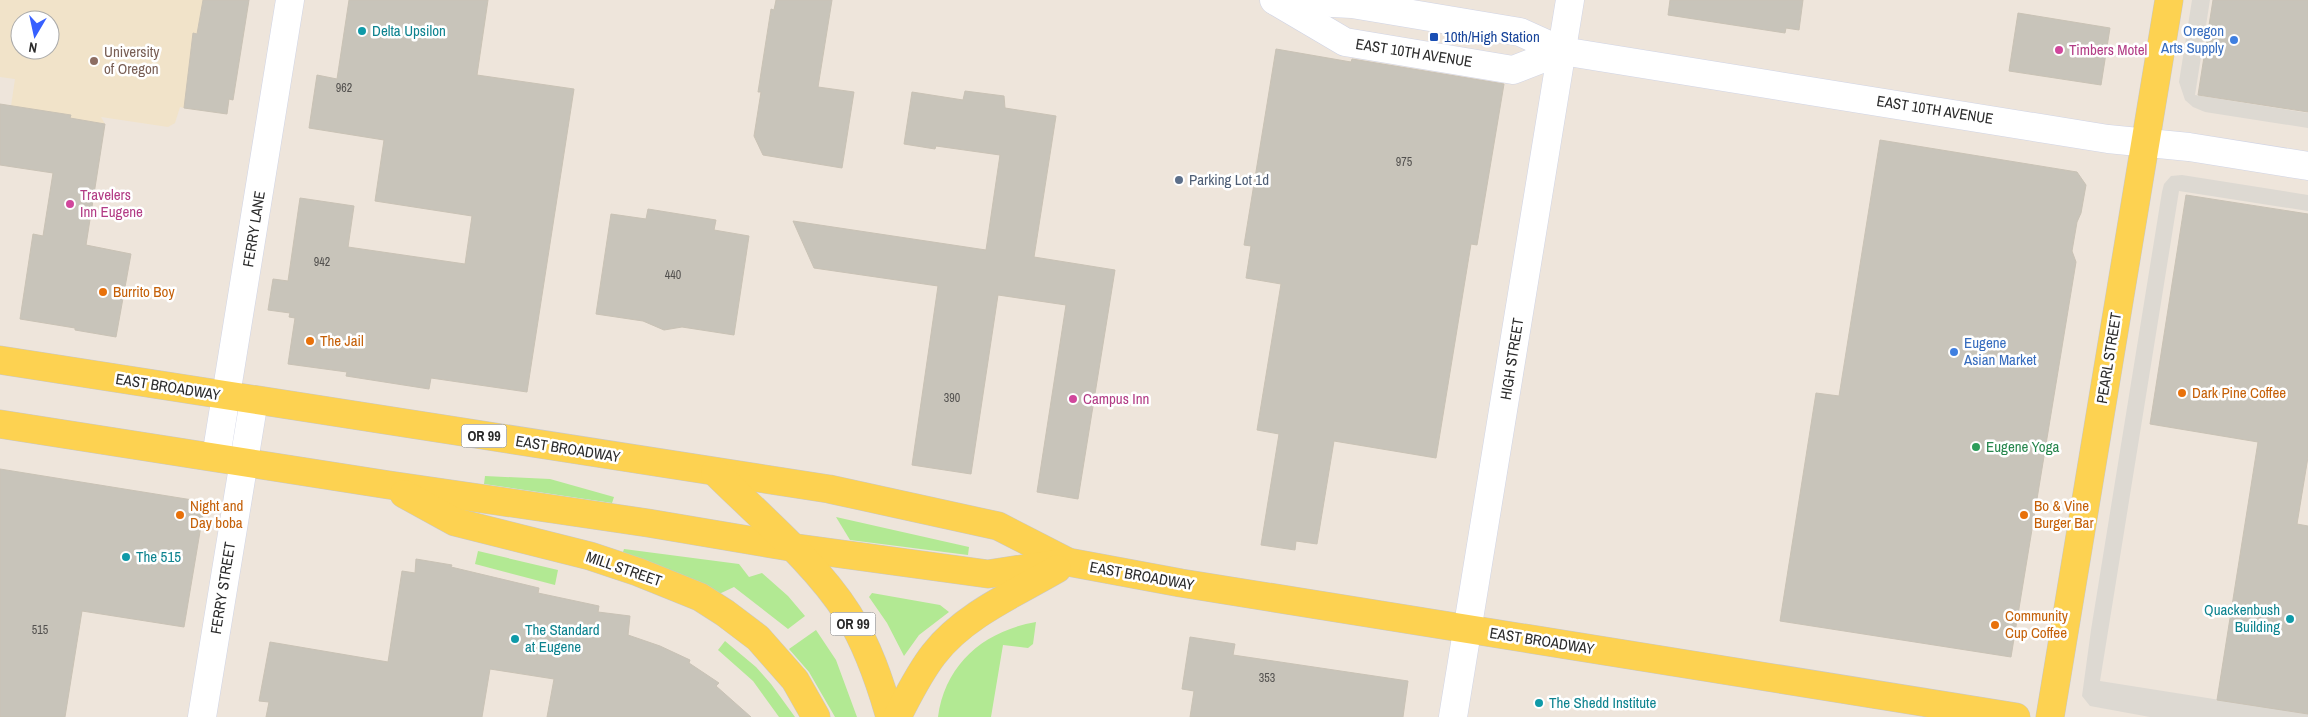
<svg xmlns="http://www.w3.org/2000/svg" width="2308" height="717" viewBox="0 0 2308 717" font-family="'Archivo Narrow',sans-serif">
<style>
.education{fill:#f1e3c9;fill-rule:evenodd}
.green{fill:#b2e993}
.plaza{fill:#ddd9d2}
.building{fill:#c8c4ba;stroke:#c9c2b5}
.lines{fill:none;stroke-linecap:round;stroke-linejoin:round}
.minor-casing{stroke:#d0d4e5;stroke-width:29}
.major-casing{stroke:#c8c8c8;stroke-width:29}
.minor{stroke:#fff;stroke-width:28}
.major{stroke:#fdd251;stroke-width:28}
.culture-dot{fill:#0f9aa8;stroke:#fff;stroke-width:2}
.transit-dot{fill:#1a4fb4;stroke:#fff;stroke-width:2}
.shop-dot{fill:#3f7fe0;stroke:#fff;stroke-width:2}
.hotel-dot{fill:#d1479c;stroke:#fff;stroke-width:2}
.education-dot{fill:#8d6e63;stroke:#fff;stroke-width:2}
.service-dot{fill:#5c6f8a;stroke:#fff;stroke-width:2}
.food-dot{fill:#e8710a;stroke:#fff;stroke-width:2}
.leisure-dot{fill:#2e9e5b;stroke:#fff;stroke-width:2}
.labels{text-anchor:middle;stroke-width:5;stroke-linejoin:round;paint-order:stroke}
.number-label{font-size:12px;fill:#52504e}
.shield{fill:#fff;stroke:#6a6a6a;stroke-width:1}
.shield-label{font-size:14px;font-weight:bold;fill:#2a2a2a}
.culture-label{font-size:15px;fill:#0d838f;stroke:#fff;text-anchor:start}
.shop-label{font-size:15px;fill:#366cbe;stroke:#fff;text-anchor:end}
.transit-label{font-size:15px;fill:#164399;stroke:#fff;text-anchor:start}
.hotel-label{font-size:15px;fill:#b23c85;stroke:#fff;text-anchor:start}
.education-label{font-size:15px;fill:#785e54;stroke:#fff;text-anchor:start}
.street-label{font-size:15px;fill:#2a2a2a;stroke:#fff}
.service-label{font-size:15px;fill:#4e5e75;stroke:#fff;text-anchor:start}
.food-label{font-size:15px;fill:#c56008;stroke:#fff;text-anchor:start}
.leisure-label{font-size:15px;fill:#27864d;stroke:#fff;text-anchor:start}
</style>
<rect width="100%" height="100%" fill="#eee5db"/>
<path class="education" d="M0,0H203L197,33H193L184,108L180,107L175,123L168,127L101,117L105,124L70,118L71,115L10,113L15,79L0,77ZM20,20H50V50H20Z"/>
<g class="green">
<path d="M485,476L550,479L614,497L612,503L484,484Z"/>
<path d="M836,517L969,547L968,555L850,540Z"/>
<path d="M624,549L739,564L749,577L762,573L788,596L805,616L788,629L734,587L719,594L623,552Z"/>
<path d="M478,551L558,570L555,585L475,564Z"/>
<path d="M872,593L940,605L949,612L919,635L904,656L887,623L869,597Z"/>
<path d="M1036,622L1033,644L1028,648L1003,645L991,717H938C945,664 984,631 1036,622Z"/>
<path d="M816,630L836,660L857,717H835L809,672L789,649Z"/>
<path d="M725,641L756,667L771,684L795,717H779L753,681L718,650Z"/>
</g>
<g class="plaza">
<path d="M2192,0H2210L2195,95L2308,113V128L2205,112L2193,107L2185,100L2179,82Z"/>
<path d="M2182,175L2308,195V211L2179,191L2100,681L2308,714V717H2150L2090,706L2082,696L2091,630L2162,192L2164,184L2171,176Z"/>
</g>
<g class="building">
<path d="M203,0H249L233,100L229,99L227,114L184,108L193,33L197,34Z"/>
<path d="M349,0H488L477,75L574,89L527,392L431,378L429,389L346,376L347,372L288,364L295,318L289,317L290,313L268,310L273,279L288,281L300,198L354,206L348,247L465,264L472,216L375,201L384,140L309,128L317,75L337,79Z"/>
<path d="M776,0H832L818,87L854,92L842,168L763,155L754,136L761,92H758L771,9L774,10Z"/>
<path d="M1670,0H1803L1799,30L1786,28L1785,33L1668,15Z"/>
<path d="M2213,0H2308V112L2198,95Z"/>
<path d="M2018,13L2110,28L2101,85L2009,71Z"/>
<path d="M1276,49L1351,62L1352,59L1504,84L1477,245L1471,244L1436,458L1334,441L1317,544L1296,541L1295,550L1261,545L1279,434L1257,430L1281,284L1246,278L1251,246L1244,245Z"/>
<path d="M965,91L1004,96L1005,108L1056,116L1034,257L1115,270L1078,499L1037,492L1066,305L998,295L971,474L912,465L938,286L814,268L793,221L986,250L1000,155L936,146L935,149L904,144L912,92L963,100Z"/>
<path d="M0,104L71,115L70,118L105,124L86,245L131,254L116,337L75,330V328L20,319L33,234L43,236L53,173L0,165Z"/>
<path d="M1880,140L2077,172L2086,185L2081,213L2077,222L2072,251L2076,262L2011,657L1780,621L1816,393L1839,396Z"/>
<path d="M2186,195L2308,214V457L2297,524L2308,526V714L2217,700L2258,442L2150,424Z"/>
<path d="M648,209L716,220L714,230L749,236L734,335L682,327L664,330L643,321L596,314L611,214L646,219Z"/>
<path d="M0,469L205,502L184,627L82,611L65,717H0Z"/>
<path d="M416,559L452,565L451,567L539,588L538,593L599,606L598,612L630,616L628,635L660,646L690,660L689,663L719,683L716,686L751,717H547L554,679L490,669L482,717H266L269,702L259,701L270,642L388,662L402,571L415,573Z"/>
<path d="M1190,637L1235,644L1233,655L1408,681L1403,717H1190L1194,691L1182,689Z"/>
</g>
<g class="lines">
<g class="minor-casing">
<g id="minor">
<path d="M1274,0L1352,4L1520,32L1562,51L2108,139L2189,147L2308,166"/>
<path d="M1277,2L1345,42L1513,70L1562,51"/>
<path d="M216,457L290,0"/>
<path d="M202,717L254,400"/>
<path d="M1453,717L1570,0"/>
</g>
</g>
<g class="major-casing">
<g id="major">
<path d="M0,360L829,489L998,526L1068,562L1181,583L2016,717"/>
<path d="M0,424L389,485L648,523L790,547L988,574L1068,562"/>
<path d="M715,472C759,516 815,562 848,614C868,646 880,682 890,717"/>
<path d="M404,494L455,522L590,556L638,572L700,597L725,613L758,638L795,680L816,717"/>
<path d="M897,717C908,696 919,673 934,654C964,615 1016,593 1057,569"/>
<path d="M2050,717L2169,0"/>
</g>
</g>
<use href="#minor" class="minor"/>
<use href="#major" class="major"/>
</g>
<g class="culture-dot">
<circle cx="362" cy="31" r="5"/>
<circle cx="126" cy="557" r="5"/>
<circle cx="2290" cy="619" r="5"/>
<circle cx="515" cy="639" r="5"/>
<circle cx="1539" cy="703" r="5"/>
</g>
<rect class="transit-dot" x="1429" y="32" width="10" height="10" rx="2.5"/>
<g class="shop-dot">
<circle cx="2234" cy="40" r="5"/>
<circle cx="1954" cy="352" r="5"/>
</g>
<g class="hotel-dot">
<circle cx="2059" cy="50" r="5"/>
<circle cx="70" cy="204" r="5"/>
<circle cx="1073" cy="399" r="5"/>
</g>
<circle class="education-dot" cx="94" cy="61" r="5"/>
<circle class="service-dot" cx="1179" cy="180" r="5"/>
<g class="food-dot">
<circle cx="103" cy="292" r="5"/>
<circle cx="310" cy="341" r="5"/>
<circle cx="2182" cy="393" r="5"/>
<circle cx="180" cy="515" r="5"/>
<circle cx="2024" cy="515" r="5"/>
<circle cx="1995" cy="625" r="5"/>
</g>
<circle class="leisure-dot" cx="1976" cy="447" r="5"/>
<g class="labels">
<g class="number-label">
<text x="344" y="92">962</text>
<text x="1404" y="166">975</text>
<text x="322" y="266">942</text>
<text x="673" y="279">440</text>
<text x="952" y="402">390</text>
<text x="40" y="634">515</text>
<text x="1267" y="682">353</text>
</g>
<g class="shield">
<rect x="461.5" y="424.5" width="45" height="23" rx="4"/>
<rect x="830.5" y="612.5" width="45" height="23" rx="4"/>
</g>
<g class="shield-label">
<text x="484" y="441">OR 99</text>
<text x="853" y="629">OR 99</text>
</g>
<g class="culture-label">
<text x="372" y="36">Delta Upsilon</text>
<text x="136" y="562">The 515</text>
<text x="2280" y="615" text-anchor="end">Quackenbush<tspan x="2280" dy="17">Building</tspan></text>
<text x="525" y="635">The Standard<tspan x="525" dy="17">at Eugene</tspan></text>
<text x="1549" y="708">The Shedd Institute</text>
</g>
<g class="shop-label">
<text x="2224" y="36">Oregon<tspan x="2224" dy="17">Arts Supply</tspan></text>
<text x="1964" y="348" text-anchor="start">Eugene<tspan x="1964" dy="17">Asian Market</tspan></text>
</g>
<g class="transit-label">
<text x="1444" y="42">10th/High Station</text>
</g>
<g class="hotel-label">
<text x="2069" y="55">Timbers Motel</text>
<text x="80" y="200">Travelers<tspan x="80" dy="17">Inn Eugene</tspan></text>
<text x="1083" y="404">Campus Inn</text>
</g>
<g class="education-label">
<text x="104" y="57">University<tspan x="104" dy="17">of Oregon</tspan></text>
</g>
<g class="street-label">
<text transform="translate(1414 53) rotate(9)" y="5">EAST 10TH AVENUE</text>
<text transform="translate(1935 110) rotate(9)" y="5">EAST 10TH AVENUE</text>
<text transform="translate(254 229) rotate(-81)" y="5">FERRY LANE</text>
<text transform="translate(2109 358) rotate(-81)" y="5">PEARL STREET</text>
<text transform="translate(1512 359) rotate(-81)" y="5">HIGH STREET</text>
<text transform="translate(168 387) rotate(9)" y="5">EAST BROADWAY</text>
<text transform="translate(568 449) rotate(9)" y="5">EAST BROADWAY</text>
<text transform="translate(624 569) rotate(19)" y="5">MILL STREET</text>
<text transform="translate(1142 576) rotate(10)" y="5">EAST BROADWAY</text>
<text transform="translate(223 588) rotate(-81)" y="5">FERRY STREET</text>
<text transform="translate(1542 641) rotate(9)" y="5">EAST BROADWAY</text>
</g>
<g class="service-label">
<text x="1189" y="185">Parking Lot 1d</text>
</g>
<g class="food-label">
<text x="113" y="297">Burrito Boy</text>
<text x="320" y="346">The Jail</text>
<text x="2192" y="398">Dark Pine Coffee</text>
<text x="190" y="511">Night and<tspan x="190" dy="17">Day boba</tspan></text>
<text x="2034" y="511">Bo &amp; Vine<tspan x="2034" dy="17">Burger Bar</tspan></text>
<text x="2005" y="621">Community<tspan x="2005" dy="17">Cup Coffee</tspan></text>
</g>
<g class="leisure-label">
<text x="1986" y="452">Eugene Yoga</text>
</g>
</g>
<g transform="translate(35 35) rotate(189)"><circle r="24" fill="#ffffff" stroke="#aaaaaa"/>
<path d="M0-4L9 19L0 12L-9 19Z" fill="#3760ff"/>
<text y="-8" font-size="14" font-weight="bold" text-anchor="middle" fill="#2a2a2a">N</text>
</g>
</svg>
